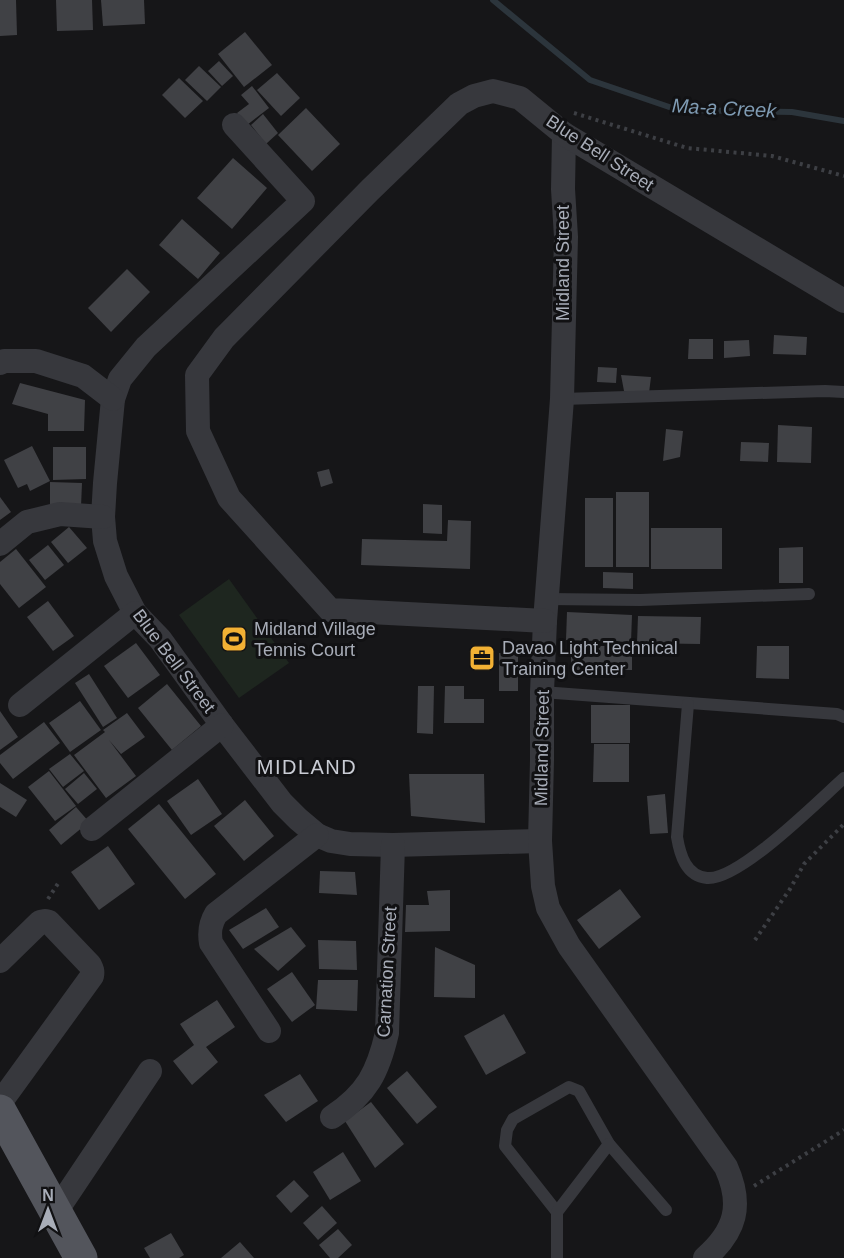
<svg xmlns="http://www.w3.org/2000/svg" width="844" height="1258" viewBox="0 0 844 1258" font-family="Arial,sans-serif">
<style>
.green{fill:#1e261f}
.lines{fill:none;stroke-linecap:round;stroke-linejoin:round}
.stream{stroke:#2c353c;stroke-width:6}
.building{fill:#404145}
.path{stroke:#3d3f44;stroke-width:4;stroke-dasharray:3 4.5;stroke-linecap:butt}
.service{stroke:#37383d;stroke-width:12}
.minor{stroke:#37383d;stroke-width:24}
.primary{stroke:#53555c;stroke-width:33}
.labels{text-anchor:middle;stroke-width:6;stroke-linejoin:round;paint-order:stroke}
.street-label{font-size:18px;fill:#a8adb8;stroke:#111113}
.poi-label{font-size:18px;fill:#a8adb8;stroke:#111113;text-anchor:start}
.water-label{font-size:20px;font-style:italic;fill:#7f9bb3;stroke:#111113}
.neighbourhood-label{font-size:20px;letter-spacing:1.5px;fill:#c9ccd4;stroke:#111113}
</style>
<rect width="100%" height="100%" fill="#161618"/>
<path class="green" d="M229,579L289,663L239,698L179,615Z"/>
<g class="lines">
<path class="stream" d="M493,0L590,80L678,110L792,112L844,121"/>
</g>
<g class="building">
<path d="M0,0H16L17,35L0,36Z"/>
<path d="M56,0H92L93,30L57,31Z"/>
<path d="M101,0H144L145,24L103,26Z"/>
<path d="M245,32L272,65L244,87L218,54Z"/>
<path d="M219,61L233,76L222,86L208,71Z"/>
<path d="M199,66L221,87L207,101L185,80Z"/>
<path d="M277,73L300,98L281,116L257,90Z"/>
<path d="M179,78L203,101L185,118L162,95Z"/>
<path d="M252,86L269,108L247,125L237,113L249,104L241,95Z"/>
<path d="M306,108L340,144L312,171L278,135Z"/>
<path d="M263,114L278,133L266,144L251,125Z"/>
<path d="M233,158L267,188L232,229L197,198Z"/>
<path d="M182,219L220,253L198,279L159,245Z"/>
<path d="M127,269L150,292L111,332L88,308Z"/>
<path d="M774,335L807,337L806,355L773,354Z"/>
<path d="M689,339H713V359H688Z"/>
<path d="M749,340L750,356L724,358V341Z"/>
<path d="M598,367L617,368L616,383L597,382Z"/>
<path d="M621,375L651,377L649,393L624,391Z"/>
<path d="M20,383L85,400L84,431H48V414L12,404Z"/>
<path d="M778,425L812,427L811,463L777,462Z"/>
<path d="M666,429L683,431L680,457L663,461Z"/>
<path d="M741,442L769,443L768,462L740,461Z"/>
<path d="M32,446L50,481L30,491L27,484L18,488L4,460Z"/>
<path d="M53,447H86V479L53,480Z"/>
<path d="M329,469L333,483L321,487L317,472Z"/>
<path d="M50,482L82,483L81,507L50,505Z"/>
<rect x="616" y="492" width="33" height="75"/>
<path d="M0,497L11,512L0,520Z"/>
<rect x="585" y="498" width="28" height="69"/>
<path d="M423,504L442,505V534L423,533Z"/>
<path d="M448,520L471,521L470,569L361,565L362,539L447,541Z"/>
<path d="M69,527L87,548L68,563L51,542Z"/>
<rect x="651" y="528" width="71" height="41"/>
<path d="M48,545L64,565L45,580L29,560Z"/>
<path d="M803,547V583H779V548Z"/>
<path d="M16,549L46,587L19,608L0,584V562Z"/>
<path d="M603,572L633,573V589L603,588Z"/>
<path d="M48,601L74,636L53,651L27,617Z"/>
<path d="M567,612L632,615L631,642L566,640Z"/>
<path d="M638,616L701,617L700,644L637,643Z"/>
<path d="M136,643L160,675L128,698L104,666Z"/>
<rect x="571" y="646" width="61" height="24"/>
<path d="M757,646H789V679L756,678Z"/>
<path d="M499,653L518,654V691H499Z"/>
<path d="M89,674L117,718L103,727L75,683Z"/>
<path d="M167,684L201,726L172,750L138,708Z"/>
<path d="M418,686H434L433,734L417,733Z"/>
<path d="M445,686H464V699H484V723H444Z"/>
<path d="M80,701L101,730L70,752L49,723Z"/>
<rect x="591" y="705" width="39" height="38"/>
<path d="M0,711L18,737L0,750Z"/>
<path d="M127,713L145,737L121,754L109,740L136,776L106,798L74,755L105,732L103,730Z"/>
<path d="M44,722L60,743L13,779L0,763V755Z"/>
<path d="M594,744H629V782H593Z"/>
<path d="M70,754L84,771L63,787L49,769Z"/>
<path d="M49,771L76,806L55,821L28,787Z"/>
<path d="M84,773L97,789L78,804L65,789Z"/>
<path d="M409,774H484L485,823L411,816Z"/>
<path d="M198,779L222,814L191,835L167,801Z"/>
<path d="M0,783L27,800L16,817L0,807Z"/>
<path d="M665,794L668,833L650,834L647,796Z"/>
<path d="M245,800L274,836L244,861L214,826Z"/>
<path d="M159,804L216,874L185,899L128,829Z"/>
<path d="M76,807L89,822L61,845L49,830Z"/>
<path d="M108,846L135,884L99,910L71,872Z"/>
<path d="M320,871L355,872L357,895L319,893Z"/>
<path d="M620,889L641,917L599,949L577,920Z"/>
<path d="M450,890V931L405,932L406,905H429L427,891Z"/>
<path d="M266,908L279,927L243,949L229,930Z"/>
<path d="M291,927L306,946L278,971L254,949Z"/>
<path d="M318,940L356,941L357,970L319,969Z"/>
<path d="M435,947L475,965V998L434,997Z"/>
<path d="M292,972L315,1005L292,1022L267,989Z"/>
<path d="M318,980H358L357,1011L316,1009Z"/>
<path d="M217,1000L235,1027L206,1047L218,1062L192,1085L173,1061L194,1045L180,1024Z"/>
<path d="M504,1014L526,1053L486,1075L464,1036Z"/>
<path d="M407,1071L437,1107L417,1124L387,1088Z"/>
<path d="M300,1074L318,1101L286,1122L264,1095Z"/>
<path d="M371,1102L404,1144L375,1168L345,1121Z"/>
<path d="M343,1152L361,1181L330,1200L313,1172Z"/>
<path d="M294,1180L309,1196L291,1213L276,1196Z"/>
<path d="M322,1206L337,1223L318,1240L303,1223Z"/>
<path d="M338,1229L352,1245L338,1258H330L319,1245Z"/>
<path d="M171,1233L184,1255L179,1258H150L144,1248Z"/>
<path d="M240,1242L254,1258H221Z"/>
</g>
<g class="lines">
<g class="path">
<path d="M574,113L687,148L772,156L844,176"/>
<path d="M48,899L59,882"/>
<path d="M755,940L790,889L804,864L844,824"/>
<path d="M754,1186L844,1130"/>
</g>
<g class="service">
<path d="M562,399L825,391L844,392"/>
<path d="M547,599L640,600L809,594"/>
<path d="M542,692L837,714L844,717"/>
<path d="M688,704L677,837C680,855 686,876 707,878C739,881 819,800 844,778"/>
<path d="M557,1212L505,1146L507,1130L513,1119L569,1087L579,1091L609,1144"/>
<path d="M557,1258V1212L609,1144L666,1210"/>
</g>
<g class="minor">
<path d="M234,125L303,201L146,347L120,379L113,399L105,483L103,517L105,541L116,576L135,613L160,639L222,725L282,803L298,819L317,835L331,841L350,844L393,845L540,841"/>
<path d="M564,134L563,189L566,237L562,399L545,621L542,692V760L540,841L543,886L548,908L569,946L726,1167C743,1205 736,1231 705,1258"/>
<path d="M0,363L4,361H36L83,376L113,399"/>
<path d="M0,544L27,522L60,514L103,517"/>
<path d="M545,621L330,610L229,498L198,431L197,375L224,338L370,190L459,104L474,96L493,91L520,98L564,134L844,301"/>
<path d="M20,705L135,613"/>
<path d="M92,829L222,725"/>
<path d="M0,961L40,922L45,921L49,922L90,965C92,969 93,971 92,976L0,1103"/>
<path d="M269,1031L211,943C209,932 210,924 216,914L317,835"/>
<path d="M332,1117C367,1094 378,1072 387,1033L393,845"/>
<path d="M55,1213L150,1071"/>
</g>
<path class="primary" d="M0,1111L81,1258"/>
</g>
<defs>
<g id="stadium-square" transform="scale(1.35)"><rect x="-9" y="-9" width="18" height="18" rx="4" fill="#f2b134" stroke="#111113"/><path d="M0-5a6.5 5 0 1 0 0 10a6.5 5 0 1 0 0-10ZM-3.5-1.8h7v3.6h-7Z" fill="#111"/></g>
<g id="office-square" transform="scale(1.35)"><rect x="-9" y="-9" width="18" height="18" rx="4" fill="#f2b134" stroke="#111113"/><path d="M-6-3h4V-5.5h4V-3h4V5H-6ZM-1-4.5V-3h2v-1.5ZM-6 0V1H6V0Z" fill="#111"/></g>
</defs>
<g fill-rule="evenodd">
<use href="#stadium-square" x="234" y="639"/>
<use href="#office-square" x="482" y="658"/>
</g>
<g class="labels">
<g class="street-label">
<text transform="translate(600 153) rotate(33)" y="6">Blue Bell Street</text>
<text transform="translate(563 263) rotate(-90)" y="6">Midland Street</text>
<text transform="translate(174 661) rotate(53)" y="6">Blue Bell Street</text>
<text transform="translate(542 748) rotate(-89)" y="6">Midland Street</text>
<text transform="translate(387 972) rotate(-87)" y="6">Carnation Street</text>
</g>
<g class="poi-label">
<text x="254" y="635">Midland Village<tspan x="254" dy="21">Tennis Court</tspan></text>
<text x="502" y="654">Davao Light Technical<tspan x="502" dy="21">Training Center</tspan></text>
</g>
<g class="water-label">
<text transform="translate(724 108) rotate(3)" y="7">Ma-a Creek</text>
</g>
<g class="neighbourhood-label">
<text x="307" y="774">MIDLAND</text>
</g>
</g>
<g transform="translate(48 1210)" stroke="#111113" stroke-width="4.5" paint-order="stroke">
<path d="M0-4.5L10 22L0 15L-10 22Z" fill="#a8adb8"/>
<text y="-9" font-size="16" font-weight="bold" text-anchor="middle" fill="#a8adb8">N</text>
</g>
</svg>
